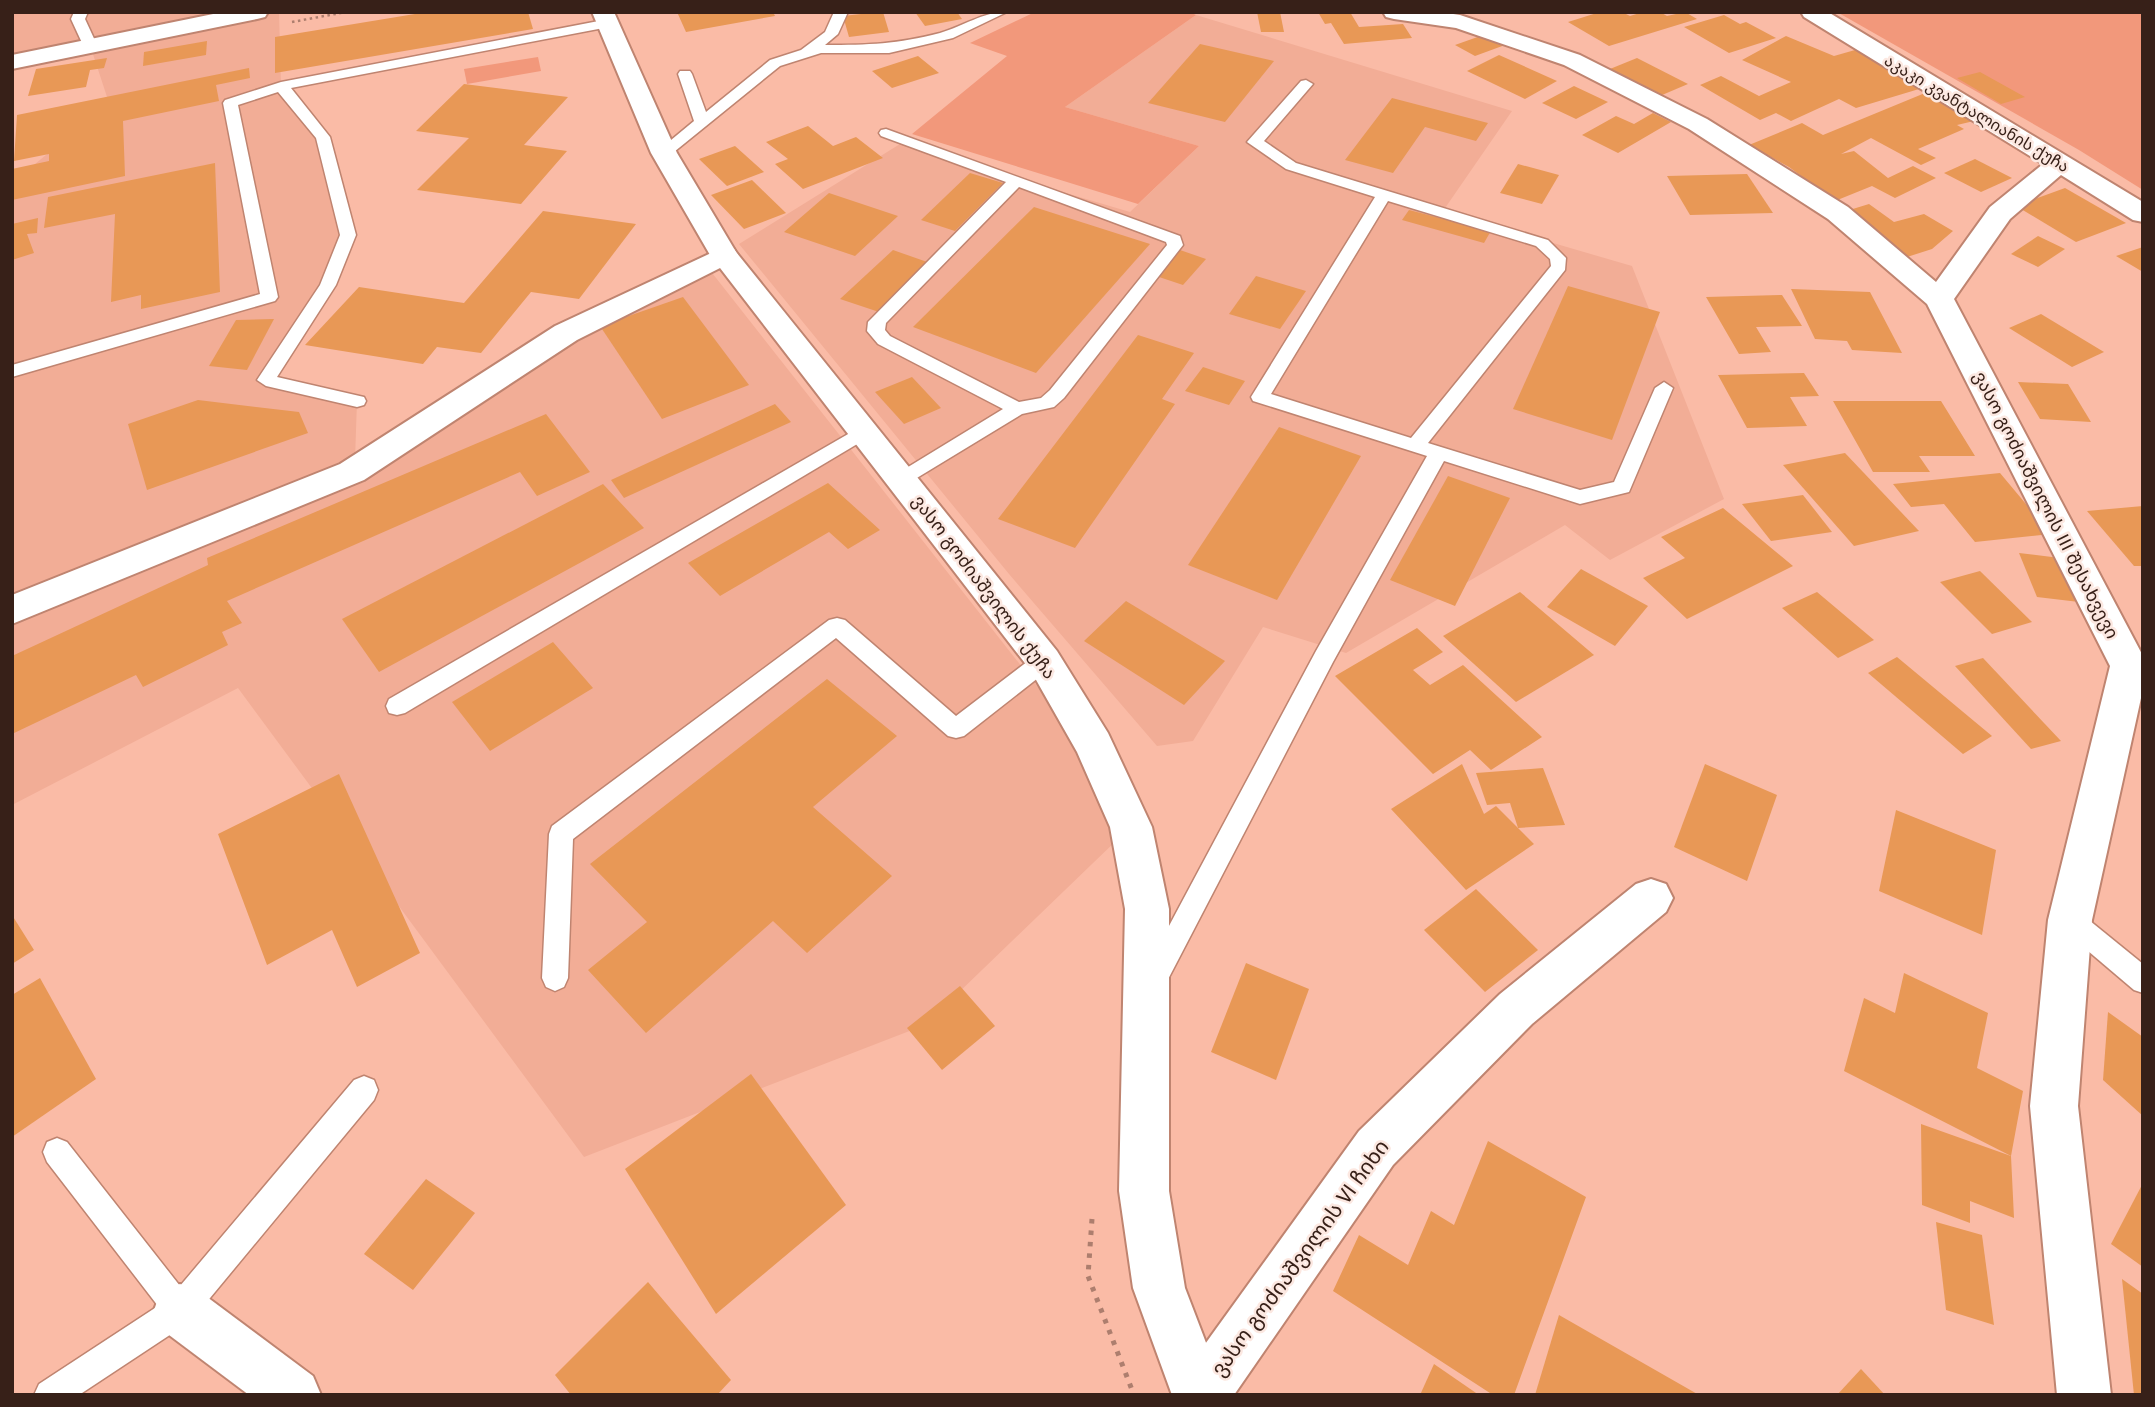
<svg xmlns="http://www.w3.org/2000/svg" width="2155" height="1407" viewBox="0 0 2155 1407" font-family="'Fira Sans','Noto Sans Georgian',sans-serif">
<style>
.built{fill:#f2ad96}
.green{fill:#f2987b}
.building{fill:#e89856}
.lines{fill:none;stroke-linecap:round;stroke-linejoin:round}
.service-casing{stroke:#bf8470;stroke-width:3}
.minor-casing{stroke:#bf8470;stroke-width:4}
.secondary-casing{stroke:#bf8470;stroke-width:4}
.path-far1{stroke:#ad7e6e;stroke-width:2.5;stroke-dasharray:2.5 3.5;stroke-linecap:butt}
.path{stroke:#ad7e6e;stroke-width:5;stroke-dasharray:4.5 7;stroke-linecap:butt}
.service{fill:#fff;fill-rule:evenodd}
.minor{fill:#fff;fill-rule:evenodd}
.secondary{fill:#fff;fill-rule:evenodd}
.labels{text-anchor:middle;stroke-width:5;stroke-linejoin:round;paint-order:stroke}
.far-street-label{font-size:16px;fill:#372018;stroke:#fce8e1}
.street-label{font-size:18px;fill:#372018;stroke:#fce8e1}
.near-street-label{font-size:21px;fill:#372018;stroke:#fce8e1}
</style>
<rect width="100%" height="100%" fill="#fabba6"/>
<g class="built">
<path d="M12,12H223L13,55Z"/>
<path d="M257,12H279L281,86L323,137L348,235L328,285L266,379L357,401L355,460L583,330L709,269L1081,742L1119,838L925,1025L584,1157L238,688L12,805V183L109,103L90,45Z"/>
<path d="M1196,15L1512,111L1443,211L1632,266L1724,499L1610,560L1565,525L1346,653L1263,627L1193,741L1157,746L1009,574L739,244L900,144L1130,212L1199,146L1065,107Z"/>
</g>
<g class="green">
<path d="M1035,12H1189L1196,15L1065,107L1199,146L1138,204L912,134L1007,56L970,43Z"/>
<path d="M1837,12H2143V190L2079,150Z"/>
<path d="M538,57L541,71L467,84L464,69Z"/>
</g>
<g class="building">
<path d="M427,12H528L533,29L275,73V37Z"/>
<path d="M677,12H773L775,16L686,32Z"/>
<path d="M879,12H883L889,32L849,37L843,16Z"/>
<path d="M915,12H957L962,19L925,26Z"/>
<path d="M1257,12H1280L1284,32H1261Z"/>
<path d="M1318,12H1350L1359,27L1403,24L1412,38L1344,44L1331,23L1325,24Z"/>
<path d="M1600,12H1622L1630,16L1643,12H1660L1667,16L1685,12L1697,19L1609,46L1568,22Z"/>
<path d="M1724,15L1740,24L1746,22L1776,38L1729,53L1684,27Z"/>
<path d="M1486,34L1505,45L1475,56L1455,45Z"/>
<path d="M1786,36L1834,56L1862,48L1929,86L1856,108L1839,99L1791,121L1776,113L1760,120L1700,85L1721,76L1759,96L1791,82L1742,60Z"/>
<path d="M207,41L206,55L143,66L144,52Z"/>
<path d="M1200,44L1274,61L1225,122L1148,103Z"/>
<path d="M1499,55L1557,81L1525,99L1467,71Z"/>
<path d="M918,56L939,73L892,88L872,71Z"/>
<path d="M107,58L104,68L90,70L86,87L28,96L36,69Z"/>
<path d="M1637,58L1688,84L1655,98L1605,71Z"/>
<path d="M249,68L250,78L216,85L219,101L123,121L125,176L12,200V169L49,161V154L14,161L17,115Z"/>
<path d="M1980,72L2025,97L2001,104L1957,78Z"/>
<path d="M464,84L568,97L524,145L567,151L521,204L417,190L469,138L416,131Z"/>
<path d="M1574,86L1608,102L1576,119L1542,103Z"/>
<path d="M1925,93L1974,121L1957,125L1964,129L1918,149L1936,158L1921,165L1871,138L1841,154L1854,151L1888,178L1913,166L1936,178L1895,198L1872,186L1835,201L1789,167L1749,145L1802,123L1823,135Z"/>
<path d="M1392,98L1488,123L1476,141L1425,127L1393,173L1345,160Z"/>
<path d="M1653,113L1671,122L1618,153L1582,135L1616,116L1634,124Z"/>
<path d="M808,126L833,146L856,137L883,158L803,189L775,164L788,159L766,142Z"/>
<path d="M735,146L764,172L727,186L699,159Z"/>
<path d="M1975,159L2012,178L1981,192L1944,173Z"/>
<path d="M215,163L220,292L141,309V295L111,302L115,214L44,228L48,197Z"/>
<path d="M1518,164L1559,175L1542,204L1500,193Z"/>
<path d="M970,173L1003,183L955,231L921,220Z"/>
<path d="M1747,174L1773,213L1690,215L1667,176Z"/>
<path d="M752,180L786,213L744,229L711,195Z"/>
<path d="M2065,188L2126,223L2076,242L2016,206Z"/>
<path d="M829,193L898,216L855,256L784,232Z"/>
<path d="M1869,204L1894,222L1924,214L1953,231L1932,249L1907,257L1843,212Z"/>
<path d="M1034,207L1150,244L1036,373L913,327Z"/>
<path d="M1409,210L1444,219L1446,216L1492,229L1484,243L1402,220Z"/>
<path d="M543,211L636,224L579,299L531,292L481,353L437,347L423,364L305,345L359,287L464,303Z"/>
<path d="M38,218L37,233L27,234L34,253L12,260V224Z"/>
<path d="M2038,236L2065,249L2038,267L2011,254Z"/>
<path d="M2143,247V272L2116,256Z"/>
<path d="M893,250L930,263L879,312L840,299Z"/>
<path d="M1180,250L1206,259L1183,285L1156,276Z"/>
<path d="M1256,276L1306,291L1280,329L1229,314Z"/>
<path d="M1568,286L1660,312L1612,440L1513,409Z"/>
<path d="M1791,289L1870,292L1902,353L1852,350L1847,341L1815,339Z"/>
<path d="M1782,295L1802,326L1756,327L1771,352L1739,354L1706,297Z"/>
<path d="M683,297L749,385L662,419L600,326Z"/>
<path d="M2041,314L2104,352L2072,367L2009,328Z"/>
<path d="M274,319L247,370L209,366L236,320Z"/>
<path d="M1138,335L1194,353L1162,399L1175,404L1075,548L998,519Z"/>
<path d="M1203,367L1245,381L1229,405L1185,391Z"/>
<path d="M1804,373L1819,396L1790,397L1807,426L1747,428L1718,375Z"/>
<path d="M912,377L941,408L904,424L875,392Z"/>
<path d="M2018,382L2068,384L2091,422L2040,419Z"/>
<path d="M198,400L299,412L308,433L147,490L128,424Z"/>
<path d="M1833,401H1941L1975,456H1919L1930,472H1873Z"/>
<path d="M775,404L791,422L624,498L611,480Z"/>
<path d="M546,414L590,472L537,496L520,472L227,601L242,623L222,632L228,645L143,687L136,675L12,734V656L208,565L207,558Z"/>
<path d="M1279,427L1361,456L1277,600L1188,565Z"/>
<path d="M1845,453L1919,531L1854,546L1783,465Z"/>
<path d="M2000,473L2051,534L1975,542L1944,504L1911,507L1893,484Z"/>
<path d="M1448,476L1510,498L1455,606L1390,580Z"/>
<path d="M828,483L880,530L848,549L829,532L720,596L688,563Z"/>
<path d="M603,484L644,528L379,672L342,619Z"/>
<path d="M1803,495L1832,532L1771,541L1742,504Z"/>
<path d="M2143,506V566H2134L2087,511Z"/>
<path d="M1723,508L1793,566L1687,619L1643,578L1685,558L1661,537Z"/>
<path d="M2019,553L2060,558L2079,602L2037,597Z"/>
<path d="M1581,569L1648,606L1615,646L1547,607Z"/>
<path d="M1980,571L2032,622L1992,634L1940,582Z"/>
<path d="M1520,592L1594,655L1516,702L1443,636Z"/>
<path d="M1817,592L1874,640L1838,658L1782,608Z"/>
<path d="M1126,601L1225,661L1184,705L1084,641Z"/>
<path d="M1417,628L1443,652L1413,670L1430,685L1463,665L1542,737L1491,770L1470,750L1433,774L1335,676Z"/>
<path d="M553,642L593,688L490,751L452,702Z"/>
<path d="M1897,657L1992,736L1963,754L1868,673Z"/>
<path d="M1983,658L2061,741L2031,749L1955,666Z"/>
<path d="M827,679L897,736L813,807L892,876L807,953L773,921L646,1033L588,970L647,922L590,864Z"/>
<path d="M1462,764L1484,814L1496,806L1534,844L1466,890L1391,809Z"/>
<path d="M1705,764L1777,795L1747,881L1674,847Z"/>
<path d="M1543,768L1565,825L1518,828L1510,803L1487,805L1476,773Z"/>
<path d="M339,774L420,953L357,987L332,930L267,965L218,834Z"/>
<path d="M1896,810L1996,850L1982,935L1879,891Z"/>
<path d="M1476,889L1538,950L1485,992L1424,930Z"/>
<path d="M12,915L34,950L12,964Z"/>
<path d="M1246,963L1309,989L1276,1080L1211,1052Z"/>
<path d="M1904,973L1988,1013L1977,1068L2023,1091L2011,1156L1844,1071L1864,998L1895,1013Z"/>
<path d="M40,978L96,1079L12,1137V995Z"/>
<path d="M960,986L995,1026L942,1070L907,1028Z"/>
<path d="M2108,1012L2143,1037V1116L2103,1080Z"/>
<path d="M751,1074L846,1205L716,1314L625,1169Z"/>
<path d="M1921,1124L2011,1156L2014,1218L1970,1201V1223L1922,1205Z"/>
<path d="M1488,1141L1586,1197L1514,1395H1493L1333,1291L1359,1235L1408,1265L1431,1211L1454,1225Z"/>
<path d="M426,1179L475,1213L413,1290L364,1254Z"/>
<path d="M2143,1183V1267L2111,1244Z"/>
<path d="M1936,1222L1982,1235L1994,1325L1946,1310Z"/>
<path d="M2122,1279L2143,1294V1395H2134Z"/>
<path d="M648,1282L731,1380L717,1395H571L555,1375Z"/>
<path d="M1559,1315L1699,1395H1535Z"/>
<path d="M1434,1364L1479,1395H1420Z"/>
<path d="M1861,1369L1885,1395H1837Z"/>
</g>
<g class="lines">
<g class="service-casing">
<g id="service">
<path d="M74,12H88L85,19L97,45L95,48L90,49L83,45L71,19Z"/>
<path d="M834,12H848L838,34L825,45C869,45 897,44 940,33C964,26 982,12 1007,12L953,38L889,53H821L780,66L669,156H659L656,153L659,150L694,121L678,74L680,71H690L692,74L706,112L770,60L801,50L825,32Z"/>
<path d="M609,19L614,20V26L291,88L330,137L356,235L336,285L277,377L364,397L366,401L364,405L357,407L266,386L257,380L320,285L340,235L316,138L278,92L238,105L278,297L275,301L12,377V365L260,294L223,103L225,100L281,82Z"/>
<path d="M1306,80L1313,84L1264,141L1296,163L1548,240L1566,258L1565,270L1428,443L1580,490L1614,482L1655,388L1664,382L1673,388L1629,492L1580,504L1444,461L1333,662L1164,987L1155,991L1146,987L1142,978L1146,969L1316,651L1427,456L1253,401L1251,397L1375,197L1286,169L1247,142L1301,81ZM1388,201L1536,246L1550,259L1551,266L1411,438L1271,394Z"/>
<path d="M886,129L1180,236L1183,245L1064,398L1054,407L1022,414L902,487L895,485L892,480L895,475L1003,409L878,344L867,331L868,322L1006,182L881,136L879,133L881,130ZM1019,187L1166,242L1167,245L1050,390L1041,398L1019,402L890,336L885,330L886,323Z"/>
<path d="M862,426L869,427L872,432L869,437L405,713L397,715L389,713L386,706L389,699Z"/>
<path d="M837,618L845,620L956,716L1036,655L1044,652L1052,655L1055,661L1052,667L964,736L956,738L948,736L836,638L573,839L568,978L564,987L555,991L546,987L542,978L549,834L552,826L829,620Z"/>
<path d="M2070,908L2079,912L2143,964V993L2134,990L2061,928L2057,920L2061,912Z"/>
<path d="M364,1076L374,1080L378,1090L374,1100L191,1321L79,1395H34L39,1384L158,1306L47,1162L43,1152L47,1142L57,1138L67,1142L180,1286L354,1080Z"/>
</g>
</g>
<g class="minor-casing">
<g id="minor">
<path d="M1383,12H1440L1460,15L1580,55L1707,119L1848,207L1936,282L1990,207L2043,164L1804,17L1801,12H1828L2143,202V222L2133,220L2061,175L2010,219L1954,299L2143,656V689L2092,920L2078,1106L2111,1395H2057L2030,1106L2048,920L2110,666L1927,304L1828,219L1689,129L1564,65L1456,28L1394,19L1386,17Z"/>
<path d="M724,247L734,249L738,255L734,261L577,340L364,480L12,624V595L340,464L555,326Z"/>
<path d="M1651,879L1666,884L1673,898L1666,912L1532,1024L1393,1165L1234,1395H1174L1182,1376L1359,1131L1500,994L1636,884Z"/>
<path d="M180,1284L199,1291L313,1376L321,1395H249L161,1329L154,1310L161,1291Z"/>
</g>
</g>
<g class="secondary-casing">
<g id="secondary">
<path d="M223,12H268L265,17L257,19L12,69V55Z"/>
<path d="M592,12H614L677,153L736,252L1057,651L1108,733L1152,827L1169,909V1191L1185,1288L1226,1395H1172L1133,1288L1119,1191L1125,909L1110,827L1077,752L1031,671L710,255L651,153Z"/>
</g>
</g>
<path class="path-far1" d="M292,22L346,12"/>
<path class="path" d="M1092,1219L1088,1276L1134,1395"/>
<use href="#service" class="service"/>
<use href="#minor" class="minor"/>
<use href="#secondary" class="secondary"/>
</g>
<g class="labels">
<g class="far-street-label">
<text transform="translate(1977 113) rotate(31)" y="6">აკაკი კვანტალიანის ქუჩა</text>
</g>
<g class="street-label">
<text transform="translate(2046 505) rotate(63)" y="6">ვასო გოძიაშვილის III შესახვევი</text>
<text transform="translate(984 587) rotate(53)" y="6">ვასო გოძიაშვილის ქუჩა</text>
</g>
<g class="near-street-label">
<text transform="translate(1300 1258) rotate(-54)" y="7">ვასო გოძიაშვილის VI ჩიხი</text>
</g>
</g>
<rect width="2155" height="1407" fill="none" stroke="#372018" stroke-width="28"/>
</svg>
